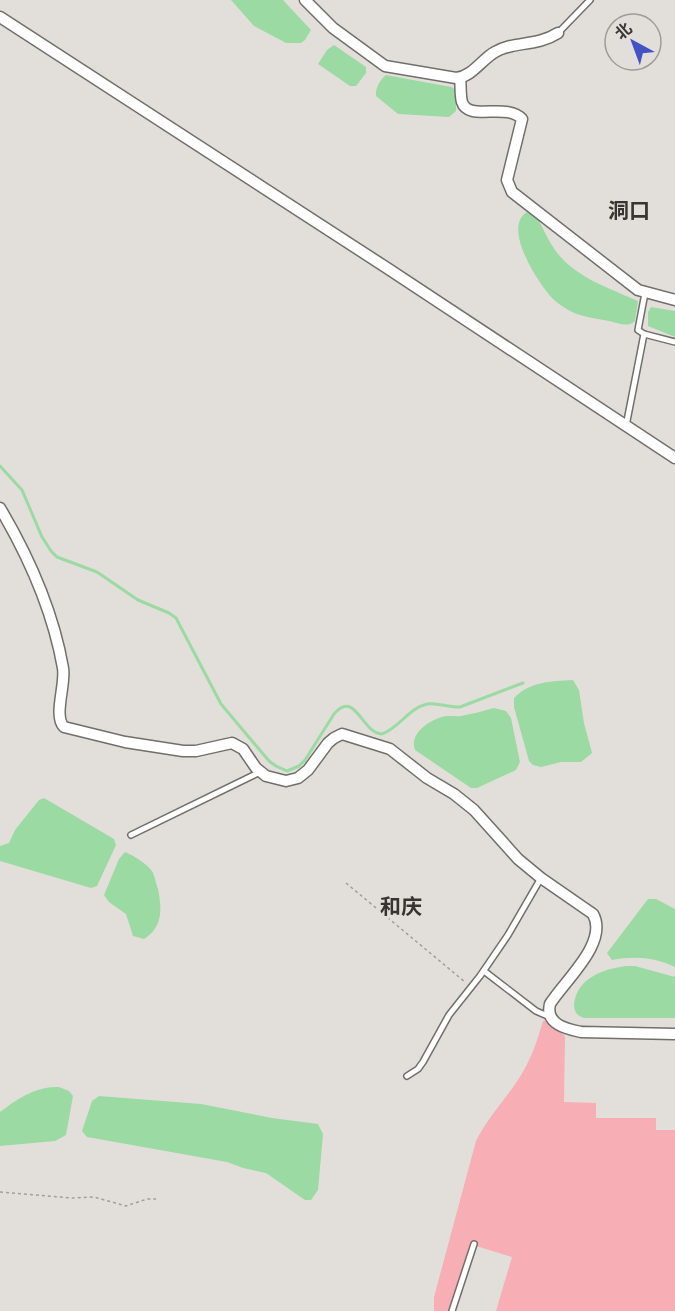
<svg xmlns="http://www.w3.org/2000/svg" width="675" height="1311" viewBox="0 0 675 1311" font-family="'Noto Sans','Noto Sans SC',sans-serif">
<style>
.green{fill:#f7aeb4}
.water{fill:#9bdaa3}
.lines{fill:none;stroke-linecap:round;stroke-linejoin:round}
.stream{stroke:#9bdaa3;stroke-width:3}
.lane-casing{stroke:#716f6a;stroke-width:8}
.street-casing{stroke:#716f6a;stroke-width:13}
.path{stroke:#a19f9b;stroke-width:1.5;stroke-dasharray:3 3;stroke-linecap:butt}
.lane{stroke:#fff;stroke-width:5}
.street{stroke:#fff;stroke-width:10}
.labels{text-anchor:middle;stroke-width:6;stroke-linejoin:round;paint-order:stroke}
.quarter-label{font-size:21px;font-weight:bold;fill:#373531;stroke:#e2dfda}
</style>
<rect width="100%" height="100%" fill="#e2dfda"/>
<path class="green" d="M547,1020L565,1036L564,1102L596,1103V1118H656V1130H675V1311H496L512,1257L470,1244L449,1311H434V1297L476,1141C489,1115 510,1095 524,1070C533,1054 538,1038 543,1021Z"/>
<g class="water">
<path d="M231,0H283L311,30L305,40L301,43H286L254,26Z"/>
<path d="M334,45L366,67V73L356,86H350L318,64L327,50Z"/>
<path d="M386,75L451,87L456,90V111L449,117L398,114L376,96C375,88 380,80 386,75Z"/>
<path d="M527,212L532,213L537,217C543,228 548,240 555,250C574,277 609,288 638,301L635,321C628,328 618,323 609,321C595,318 578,317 565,308C560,305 555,301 551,297C537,281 502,227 527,212Z"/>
<path d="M651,307L675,311V337L648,326V312Z"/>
<path d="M573,680L579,690L584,723L592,753L581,762H561L541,767L533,765L529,761L514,707V698C529,682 551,681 573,680Z"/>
<path d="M494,708L506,711L511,718L520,762L516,770L477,788H471L415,750C409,734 428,721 442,717C448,715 455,717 461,716C472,714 483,711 494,708Z"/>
<path d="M44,798L114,839L116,845L97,886L91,888L0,861V846L9,843L15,830L39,800Z"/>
<path d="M125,852C133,855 147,864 152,871C155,876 156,884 158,889C162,909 163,927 144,939L133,936L126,914L109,902L104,895L119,859Z"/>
<path d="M648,899H656L675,909V967C654,957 635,956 612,960L607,953Z"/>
<path d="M626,966H635L675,977V1018H584C577,1016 574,1012 574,1004C577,978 603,969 626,966Z"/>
<path d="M59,1087L69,1091L73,1096L66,1135L55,1141L0,1146V1112C17,1099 36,1086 59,1087Z"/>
<path d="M99,1096L201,1104L272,1118L318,1124L323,1134L318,1190L311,1200H305L266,1173L243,1168L227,1162L87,1137L82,1131L92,1101Z"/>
</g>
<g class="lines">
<path class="stream" d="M0,466L22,490L42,537L51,551L57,557L97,572L138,600L169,613L176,618L221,704L269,761L276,766L287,771L299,766L305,760L334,714C356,689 361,733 382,734C399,728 409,708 427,704C437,702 449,708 460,707L523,683"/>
<g class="lane-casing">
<g id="lane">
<path d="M558,33L590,0"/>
<path d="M645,293L638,330L644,334L675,342"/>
<path d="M626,426L644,334"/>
<path d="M131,835L260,772"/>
<path d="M484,971L536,1011L550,1017"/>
<path d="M407,1076L418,1069L423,1062L449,1015L480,976L508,935L541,878"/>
<path d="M452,1311L474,1244"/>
</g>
</g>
<g class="street-casing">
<g id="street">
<path d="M305,0L333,28L385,66L456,78C472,77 482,59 495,52C513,41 536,47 558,33"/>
<path d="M0,17L387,268L675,458"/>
<path d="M460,78C461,85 460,95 462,102C468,122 507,102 522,119L507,180L512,192L638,290L675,300"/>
<path d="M0,508C29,557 53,611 63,668C66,684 53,716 64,727L125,742L183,751H196L232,743L243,749L256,768L266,776L286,781L298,778L308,770L328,743L334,738L342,734L390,749L427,778L454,794L474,810L518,859L541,878L593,914C609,943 564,981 550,1004C545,1024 566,1029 581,1032L675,1034"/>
</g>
</g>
<g class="path">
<path d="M346,883L465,982"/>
<path d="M0,1192L72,1198L94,1197L126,1206L147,1199H156"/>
</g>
<use href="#lane" class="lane"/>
<use href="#street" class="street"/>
</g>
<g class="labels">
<g class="quarter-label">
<text x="629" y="218">洞口</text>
<text x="401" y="914">和庆</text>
</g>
</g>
<g transform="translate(633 42) rotate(319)"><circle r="28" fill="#e2dfda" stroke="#9e9c98" stroke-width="1.5"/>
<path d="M0-4.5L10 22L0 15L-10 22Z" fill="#4552c6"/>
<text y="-9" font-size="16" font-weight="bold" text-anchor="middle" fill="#393836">北</text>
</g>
</svg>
